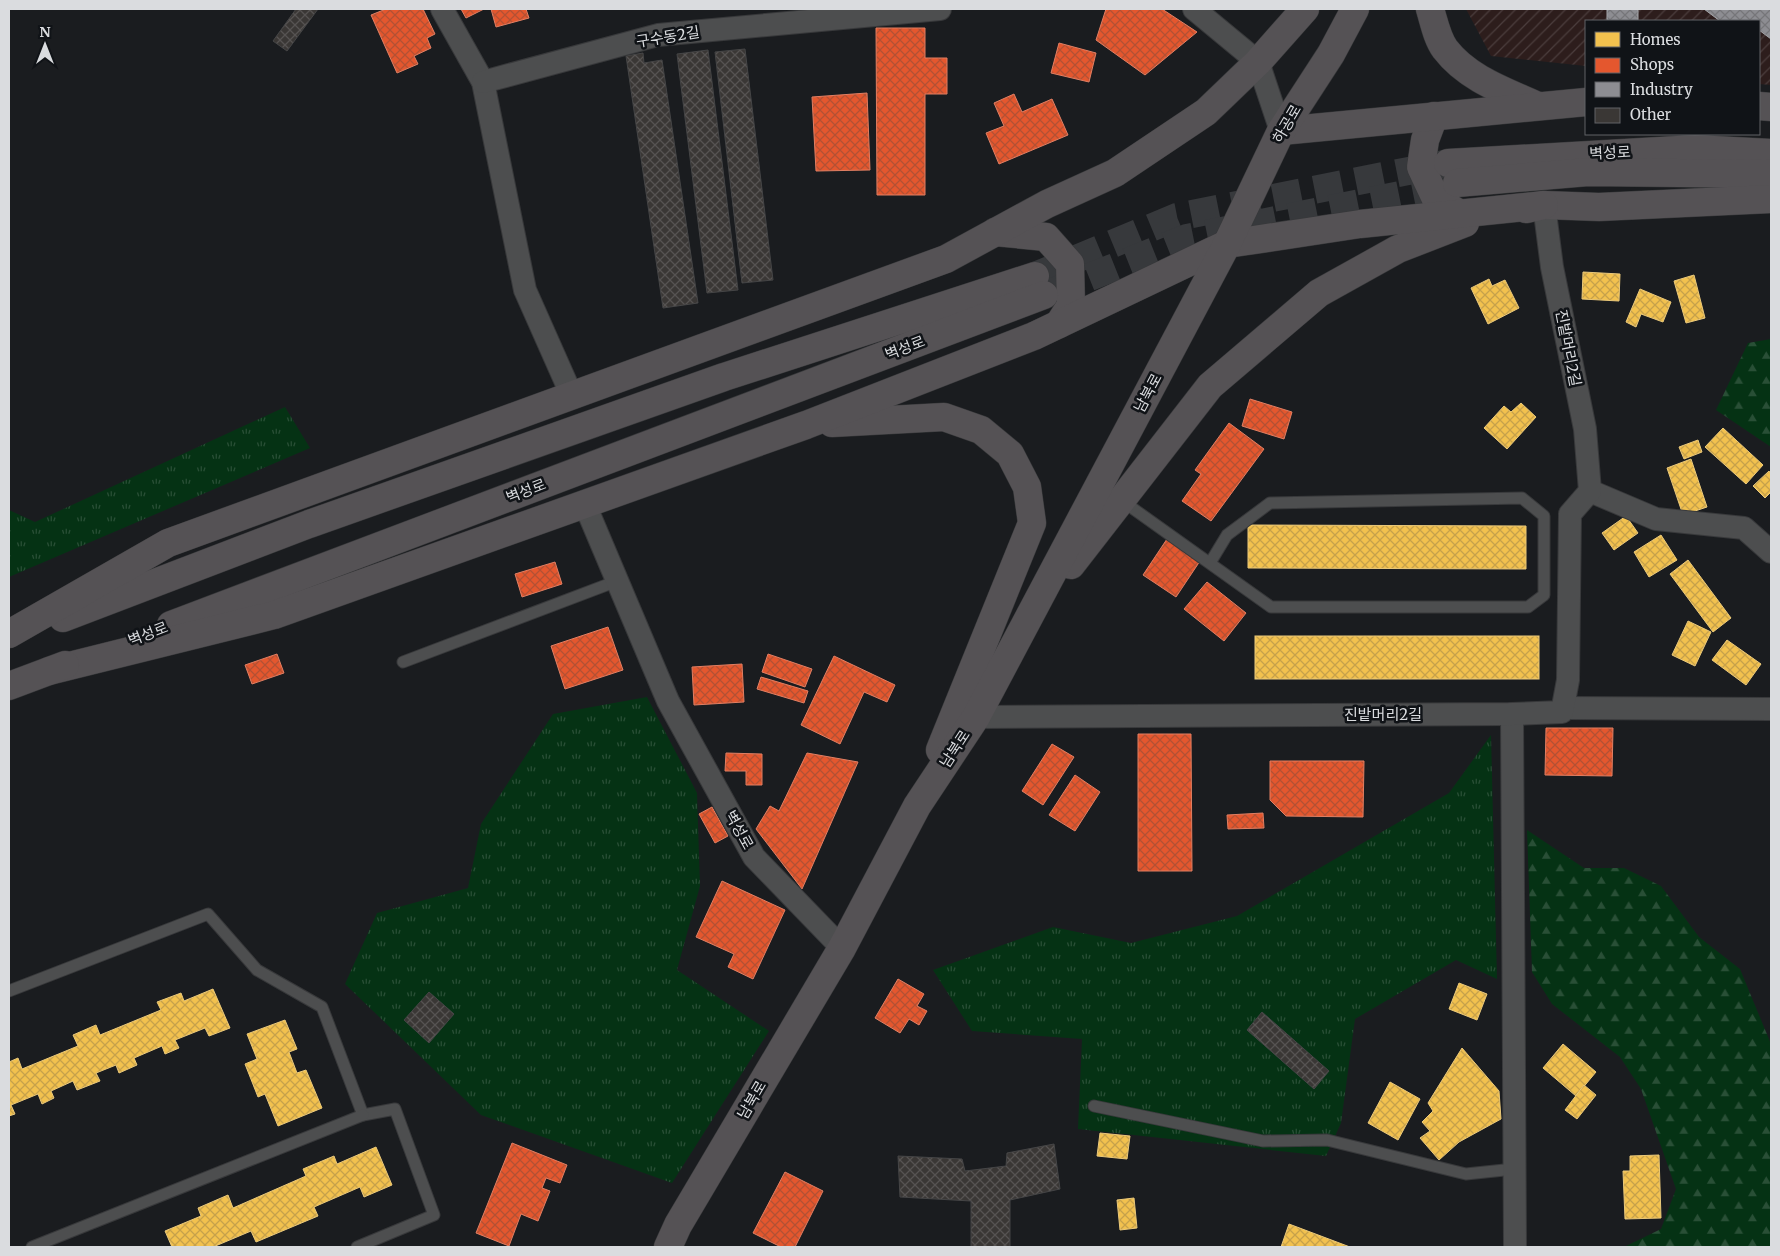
<svg xmlns="http://www.w3.org/2000/svg" width="1780" height="1256" viewBox="0 0 1780 1256" font-family="Merriweather,'Noto Sans KR',serif">
<style>
.industrial{fill:url(#industrial-furrows)}
.grass{fill:url(#grass-tufts)}
.forest{fill:url(#forest-firs)}
.homes{fill:url(#homes-cross-hatch);stroke:#ebc97a}
.shops{fill:url(#shops-cross-hatch);stroke:#e17f63}
.industry{fill:url(#industry-cross-hatch);stroke:#a4a5a9}
.building{fill:url(#building-cross-hatch);stroke:#454546}
.lines{fill:none;stroke-linecap:round;stroke-linejoin:round}
.secondary-tunnel{stroke:#37393c;stroke-width:28;stroke-dasharray:28 14;stroke-linecap:butt}
.service-casing{stroke:#38393b;stroke-width:13}
.minor-casing{stroke:#38393b;stroke-width:24}
.secondary-casing{stroke:#38393b;stroke-width:29}
.service{stroke:#4d4e4f;stroke-width:11}
.minor{stroke:#4d4e4f;stroke-width:22}
.secondary{stroke:#555255;stroke-width:28}
.labels{text-anchor:middle;stroke-width:5;stroke-linejoin:round;paint-order:stroke}
.street-label{font-size:15px;fill:#dadcdf;stroke:#101317}
</style>
<defs>
<pattern id="industrial-furrows" width="10" height="10" patternUnits="userSpaceOnUse" patternTransform="scale(1.25)"><rect width="10" height="10" fill="#2d1d1c"/><path d="M-1 1l2-2M0 10L10 0M9 11l2-2" fill="none" stroke="#4b3d3d"/></pattern>
<pattern id="grass-tufts" width="24" height="20" patternUnits="userSpaceOnUse" patternTransform="scale(1.25)"><rect width="24" height="20" fill="#053214"/><path d="M3 7l-1-3M5 7V3M7 7l1-3M15 17l-1-3M17 17v-4M19 17l1-3" fill="none" stroke="#294f36"/></pattern>
<pattern id="forest-firs" width="22" height="20" patternUnits="userSpaceOnUse" patternTransform="scale(1.25)"><rect width="22" height="20" fill="#053214"/><path d="M5 1l3.5 6h-7zM16 11l3.5 6h-7z" fill="#294f36"/></pattern>
<pattern id="homes-cross-hatch" width="8" height="8" patternUnits="userSpaceOnUse" patternTransform="scale(1.25)"><rect width="8" height="8" fill="#f2c14e"/><path d="M0 0l8 8M0 8l8-8" fill="none" stroke="#c6a14b"/></pattern>
<pattern id="shops-cross-hatch" width="8" height="8" patternUnits="userSpaceOnUse" patternTransform="scale(1.25)"><rect width="8" height="8" fill="#e4572e"/><path d="M0 0l8 8M0 8l8-8" fill="none" stroke="#b35134"/></pattern>
<pattern id="industry-cross-hatch" width="8" height="8" patternUnits="userSpaceOnUse" patternTransform="scale(1.25)"><rect width="8" height="8" fill="#8d8d92"/><path d="M0 0l8 8M0 8l8-8" fill="none" stroke="#76767a"/></pattern>
<pattern id="building-cross-hatch" width="8" height="8" patternUnits="userSpaceOnUse" patternTransform="scale(1.25)"><rect width="8" height="8" fill="#3a3735"/><path d="M0 0l8 8M0 8l8-8" fill="none" stroke="#565352"/></pattern>
</defs>
<rect width="100%" height="100%" fill="#1a1c1f"/>
<path class="industrial" d="M1466,9H1771V85L1759,84V21H1586V66L1491,56Z"/>
<g class="grass">
<path d="M285,407L310,448L9,577V510L35,522Z"/>
<path d="M647,697L697,793L700,886L677,970L769,1031L672,1183L481,1115L345,984L377,913L468,888L481,824L553,714Z"/>
<path d="M1491,735L1497,979L1456,960L1355,1019L1341,1123L1326,1156L1078,1129L1082,1039L972,1031L933,970L1053,927L1131,943L1237,916L1449,793Z"/>
</g>
<g class="forest">
<path d="M1771,339V447L1716,410L1748,343Z"/>
<path d="M1527,830L1584,868H1624L1661,886L1699,937L1740,969L1771,1044V1247H1624L1661,1229L1676,1189L1641,1089L1620,1057L1552,1004L1532,972Z"/>
</g>
<g class="homes">
<path d="M1583,272L1620,274L1619,301L1582,299Z"/>
<path d="M1694,275L1705,318L1686,323L1674,281Z"/>
<path d="M1489,279L1492,286L1505,280L1519,308L1488,324L1471,288Z"/>
<path d="M1640,289L1671,302L1663,322L1641,314L1636,327L1626,322Z"/>
<path d="M1521,403L1536,417L1507,449L1484,428L1504,406L1511,412Z"/>
<path d="M1723,428L1763,465L1746,484L1705,447Z"/>
<path d="M1698,440L1702,452L1684,459L1679,447Z"/>
<path d="M1691,459L1707,507L1683,515L1667,468Z"/>
<path d="M1769,471L1771,474V492L1765,498L1753,486Z"/>
<path d="M1626,516L1638,533L1614,550L1602,533Z"/>
<path d="M1248,525L1526,526V569L1248,568Z"/>
<path d="M1661,535L1677,560L1649,577L1634,552Z"/>
<path d="M1688,560L1731,618L1713,632L1670,574Z"/>
<path d="M1688,621L1711,632L1695,666L1672,655Z"/>
<rect x="1255" y="636" width="284" height="43"/>
<path d="M1727,640L1761,664L1746,685L1712,660Z"/>
<path d="M1459,983L1487,994L1477,1020L1449,1009Z"/>
<path d="M213,989L230,1028L209,1036L205,1028L175,1040L179,1048L165,1054L162,1046L134,1058L137,1065L119,1073L116,1065L96,1073L100,1081L77,1090L73,1081L51,1091L54,1098L42,1104L38,1094L11,1105L15,1114L9,1116V1062L18,1058L22,1069L78,1046L73,1035L96,1025L100,1035L161,1010L157,1002L181,993L184,1001Z"/>
<path d="M285,1020L297,1049L289,1052L297,1073L306,1070L322,1108L278,1126L265,1094L258,1097L245,1064L257,1059L247,1034Z"/>
<path d="M1563,1044L1596,1072L1576,1096L1543,1068Z"/>
<path d="M1462,1048L1499,1091L1501,1119L1459,1142L1439,1160L1420,1138L1430,1131L1422,1122L1433,1111L1428,1103Z"/>
<path d="M1390,1082L1420,1099L1398,1140L1368,1123Z"/>
<path d="M1584,1085L1596,1095L1577,1119L1565,1110Z"/>
<path d="M1100,1133L1130,1136L1127,1159L1097,1156Z"/>
<path d="M376,1147L392,1185L364,1197L360,1187L314,1207L318,1216L256,1242L251,1231L213,1247H172L165,1231L201,1216L198,1208L228,1195L233,1208L306,1176L303,1169L334,1156L337,1164Z"/>
<path d="M1659,1155L1661,1218L1625,1219L1623,1171H1630V1156Z"/>
<path d="M1134,1198L1137,1228L1120,1230L1117,1200Z"/>
<path d="M1289,1224L1350,1247H1281Z"/>
</g>
<g class="shops">
<path d="M386,9H423L435,34L427,38L431,48L414,56L418,64L397,73L371,15Z"/>
<path d="M461,9H484L466,18Z"/>
<path d="M491,9H526L529,18L496,27Z"/>
<path d="M1106,9H1162L1197,32L1145,75L1096,40Z"/>
<path d="M876,28H925V58H947V94H925V195H877Z"/>
<path d="M1059,43L1096,53L1089,82L1051,73Z"/>
<path d="M867,93L870,170L816,171L812,97Z"/>
<path d="M1014,94L1022,112L1052,99L1068,135L999,164L986,133L1004,126L994,103Z"/>
<path d="M1250,399L1292,412L1284,439L1242,426Z"/>
<path d="M1229,423L1264,449L1211,521L1182,501L1201,474L1195,470Z"/>
<path d="M1167,539L1200,561L1176,597L1143,575Z"/>
<path d="M555,562L562,584L522,597L515,574Z"/>
<path d="M1207,582L1246,613L1224,641L1184,609Z"/>
<path d="M608,627L623,670L565,689L551,646Z"/>
<path d="M277,654L284,673L252,684L245,665Z"/>
<path d="M768,654L812,669L805,687L762,672Z"/>
<path d="M834,656L895,685L887,702L864,692L840,744L801,725Z"/>
<path d="M742,664L744,702L694,705L692,667Z"/>
<path d="M761,677L808,691L804,703L757,689Z"/>
<path d="M1546,728H1613L1612,776L1545,775Z"/>
<path d="M1138,734H1191L1192,871H1138Z"/>
<path d="M1052,744L1074,757L1043,805L1022,791Z"/>
<path d="M726,753L762,754V785H746V771H725Z"/>
<path d="M807,753L858,762L802,889L756,829L770,806L779,811Z"/>
<path d="M1270,761H1364L1363,817L1286,816L1270,800Z"/>
<path d="M1075,775L1100,792L1075,831L1049,815Z"/>
<path d="M712,807L728,836L715,843L699,814Z"/>
<path d="M1263,813L1264,828L1228,829L1227,815Z"/>
<path d="M722,881L785,910L753,979L728,967L734,954L696,937Z"/>
<path d="M898,979L924,994L917,1006L927,1011L919,1025L909,1019L900,1033L875,1018Z"/>
<path d="M512,1143L567,1165L560,1183L546,1178L542,1188L550,1191L538,1221L521,1214L509,1246L476,1233Z"/>
<path d="M785,1172L823,1191L795,1247H781L753,1233Z"/>
</g>
<g class="industry">
<rect x="1607" y="9" width="31" height="12"/>
<path d="M1704,9H1771V39L1759,30V21H1720Z"/>
</g>
<g class="building">
<path d="M296,9H318L287,51L273,41Z"/>
<path d="M745,49L773,280L742,283L715,52Z"/>
<path d="M708,50L738,290L707,293L677,54Z"/>
<path d="M643,53L644,63L662,60L698,303L663,308L626,56Z"/>
<path d="M429,992L454,1014L429,1043L404,1020Z"/>
<path d="M1262,1012L1329,1071L1314,1089L1247,1030Z"/>
<path d="M1054,1144L1060,1189L1010,1200V1247H971V1201L900,1197L898,1156L962,1159L965,1171L1006,1166L1007,1153Z"/>
</g>
<g class="lines">
<g class="secondary-tunnel">
<path d="M1035,276L1177,217L1444,164"/>
<path d="M1050,293L1187,238L1454,184"/>
</g>
<g class="service-casing">
<g id="service">
<path d="M1121,500L1271,607H1528L1544,595V516L1522,498L1270,503L1227,535L1210,563"/>
<path d="M403,662L617,581"/>
<path d="M9,991L208,914L257,970L322,1007L363,1115L395,1109L434,1215L357,1247"/>
<path d="M1094,1106L1263,1141L1327,1140L1466,1174L1514,1169"/>
<path d="M32,1247L363,1115"/>
</g>
</g>
<g class="minor-casing">
<g id="minor">
<path d="M442,9L483,82L525,290L572,396"/>
<path d="M1194,9L1258,62L1281,131"/>
<path d="M483,82L658,35L940,9"/>
<path d="M1590,491L1656,519L1744,528L1771,552"/>
<path d="M590,501L586,507L668,701L754,857L842,948"/>
<path d="M1563,708L1771,709"/>
<path d="M1512,714L1515,1247"/>
<path d="M976,717L1512,714L1562,712L1568,680L1570,514L1590,491L1585,429L1552,267L1544,205"/>
</g>
</g>
<g class="secondary-casing">
<g id="secondary">
<path d="M1430,9C1434,22 1437,38 1445,49C1468,79 1505,91 1538,106"/>
<path d="M1759,106L1771,107"/>
<path d="M1434,116L1425,140L1421,167L1436,199L1460,214"/>
<path d="M1281,131L1586,102"/>
<path d="M1448,163L1695,149L1771,153"/>
<path d="M1457,183L1588,172L1771,174"/>
<path d="M1526,209L1544,205L1599,207L1771,199"/>
<path d="M995,232L1046,237L1070,264L1071,305L1059,324"/>
<path d="M832,423L944,417L981,430L1010,454L1027,487L1032,523L940,750"/>
<path d="M1071,565L1210,386L1319,293L1398,249L1465,223"/>
<path d="M63,618L309,524L724,377L1035,276"/>
<path d="M171,625L1044,295"/>
<path d="M9,634L168,543L946,259L1047,204L1115,173L1206,112L1258,62L1305,9"/>
<path d="M49,671L274,615L806,425L1034,336L1227,244L1360,224L1544,205"/>
<path d="M9,686L65,665"/>
<path d="M668,1247L678,1225L842,948L917,806L976,717L1227,244L1281,131L1331,54L1355,9"/>
</g>
</g>
<use href="#service" class="service"/>
<use href="#minor" class="minor"/>
<use href="#secondary" class="secondary"/>
</g>
<g class="labels">
<g class="street-label">
<text transform="translate(668 37) rotate(-9)" y="5">구수동2길</text>
<text transform="translate(1287 124) rotate(-60)" y="5">하공로</text>
<text transform="translate(1610 153) rotate(-3)" y="5">벽성로</text>
<text transform="translate(905 348) rotate(-21)" y="5">벽성로</text>
<text transform="translate(1568 348) rotate(79)" y="5">진밭머리2길</text>
<text transform="translate(1148 393) rotate(-62)" y="5">남북로</text>
<text transform="translate(526 491) rotate(-21)" y="5">벽성로</text>
<text transform="translate(148 634) rotate(-21)" y="5">벽성로</text>
<text x="1383" y="720">진밭머리2길</text>
<text transform="translate(955 749) rotate(-57)" y="5">남북로</text>
<text transform="translate(739 830) rotate(61)" y="5">벽성로</text>
<text transform="translate(752 1100) rotate(-60)" y="5">남북로</text>
</g>
</g>
<rect width="1780" height="1256" fill="none" stroke="#dadcdf" stroke-width="20"/>
<rect x="1585" y="20" width="175" height="115" fill="#101317" stroke="#616367"/>
<rect x="1595" y="32" width="25" height="15" fill="#f2c14e" stroke="#616367"/>
<text x="1630" y="45" font-size="15" fill="#dadcdf">Homes</text>
<rect x="1595" y="58" width="25" height="15" fill="#e4572e" stroke="#616367"/>
<text x="1630" y="70" font-size="15" fill="#dadcdf">Shops</text>
<rect x="1595" y="82" width="25" height="15" fill="#8d8d92" stroke="#616367"/>
<text x="1630" y="95" font-size="15" fill="#dadcdf">Industry</text>
<rect x="1595" y="108" width="25" height="15" fill="#3a3735" stroke="#616367"/>
<text x="1630" y="120" font-size="15" fill="#dadcdf">Other</text>
<g transform="translate(45 45)" stroke="#101317" stroke-width="4" paint-order="stroke">
<path d="M0-4L9 19L0 12L-9 19Z" fill="#dadcdf"/>
<text y="-8" font-size="14" font-weight="bold" text-anchor="middle" fill="#dadcdf">N</text>
</g>
</svg>
